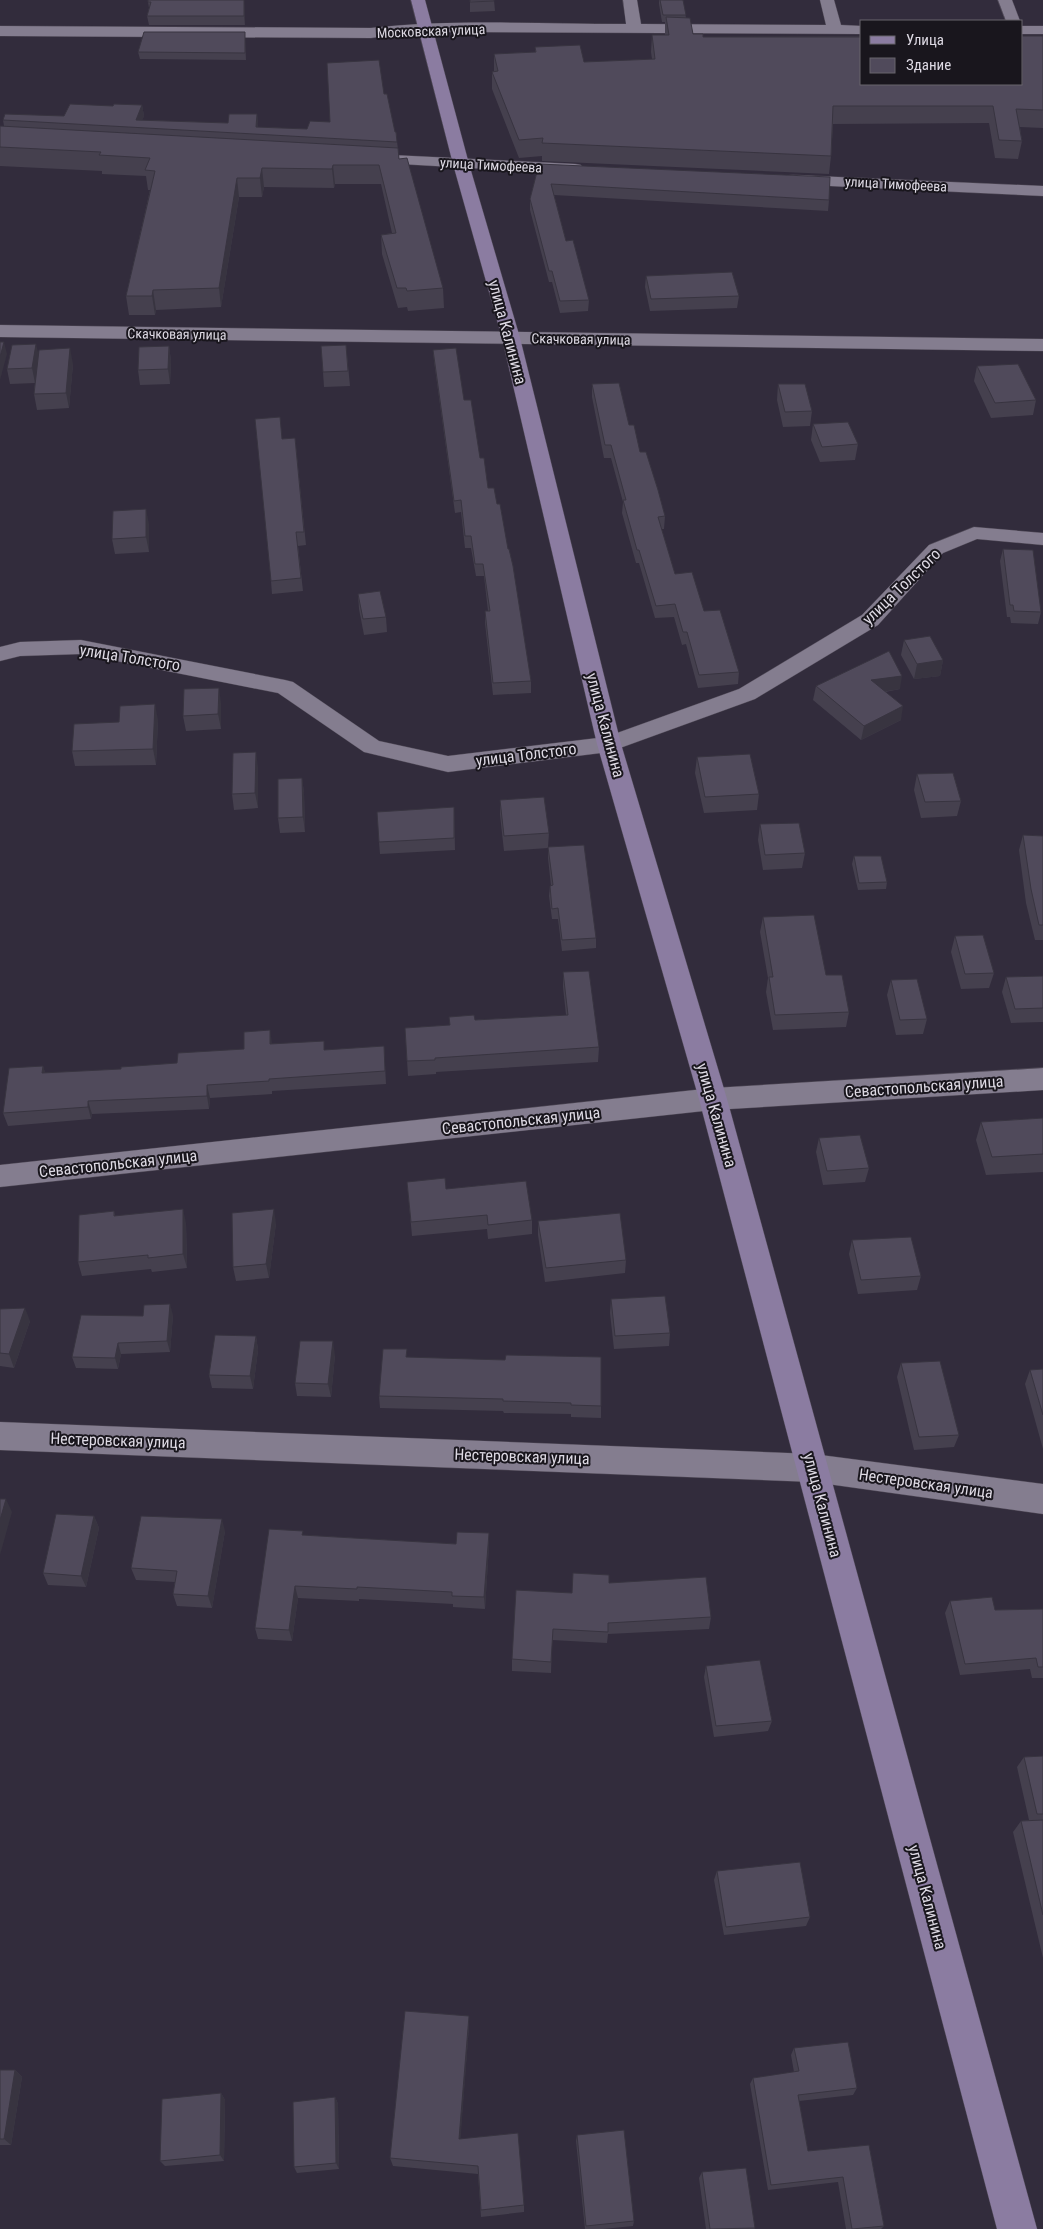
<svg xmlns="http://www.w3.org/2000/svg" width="1043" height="2229" viewBox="0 0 1043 2229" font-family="'Roboto Condensed',sans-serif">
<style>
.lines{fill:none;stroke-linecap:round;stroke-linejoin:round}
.minor-casing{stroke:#4d4754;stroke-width:1}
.secondary-casing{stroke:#4d4754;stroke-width:1}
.minor{fill:#847d8f;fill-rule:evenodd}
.secondary{fill:#8b7ca1;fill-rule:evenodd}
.wall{fill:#45404e}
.shaded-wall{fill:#383440}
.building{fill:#504a5b;stroke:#383440}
.labels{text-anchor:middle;stroke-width:4;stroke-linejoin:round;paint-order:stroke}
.far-street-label{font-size:14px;fill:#dedae4;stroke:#19161d}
.street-label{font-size:16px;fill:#dedae4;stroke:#19161d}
</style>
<rect width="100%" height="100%" fill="#322c3c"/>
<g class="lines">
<g class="minor-casing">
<g id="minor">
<path d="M623,0H637L641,24L826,25L820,0H834L841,25L862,26V34L457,32L406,33L371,38L0,36V26L371,28C455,19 541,24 626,24Z"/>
<path d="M998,0H1012L1020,21H1006Z"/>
<rect x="1022" y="26" width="21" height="8"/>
<path d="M371,154L575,164L581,165L583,169L581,173L575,174L365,162L363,159L365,156Z"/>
<path d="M793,175L1043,186V196L787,184L785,180L787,176Z"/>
<path d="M0,325L1043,339V351L0,337Z"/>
<path d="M974,527L1043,533V545L977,539L943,553L878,625L755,699L609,752L448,772L364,752L278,693L81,654L20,656L0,661V647L20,642L81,640L285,680L293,682L379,741L448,756L606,737L739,689L862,615L929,545Z"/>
<path d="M1043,1068V1090L713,1110L0,1187V1165L713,1088Z"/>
<path d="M0,1422L813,1454L1043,1484V1514L813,1482L0,1450Z"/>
</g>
</g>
<g class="secondary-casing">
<path id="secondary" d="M411,0H425L469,164L520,338L621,744L727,1099L1037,2229H997L699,1099L597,744L502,338L453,164Z"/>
</g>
<use href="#minor" class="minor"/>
<use href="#secondary" class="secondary"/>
</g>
<g class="wall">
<path d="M244,0L245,25H149L147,16L149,8L148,2Z"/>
<path d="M470,0H494L495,11L470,12Z"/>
<path d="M659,0H683L686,18L693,34L703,37L1043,36V128L1020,127L1022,141L1018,159L995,158L989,123L833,124L831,156L829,174L542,161V156L519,158L492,89V72L494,71V54L535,52V47L584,62L652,59L651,52L652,35H665V22H662L659,4Z"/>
<path d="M245,39L246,60L140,59L138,52Z"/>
<path d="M384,94L395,132H396L399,159L443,288L444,308L408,311L407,307L398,308L382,254L381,235L392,233L381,184H335L334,188L264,187L262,197H239L221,307L156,310L155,315H129L126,296L150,190H148L146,176L102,174V171L0,166V126H4L3,120L64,116L113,106L142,105L144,116L142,120L228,123L257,114L258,127L307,129L330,122Z"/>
<path d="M539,164L829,200L828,211L554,195L566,241L589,300L588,311L560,313L552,282H549L530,210V199Z"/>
<path d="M646,276L739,296L737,308L650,311L645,287Z"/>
<path d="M346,345L350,386L324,387L323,372Z"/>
<path d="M169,346L171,361L170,384L140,385L138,370Z"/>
<path d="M433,350L464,400L488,488L497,504L531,681V693L493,695L485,623V611H488L484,576H476L471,548H465L461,512L455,513L434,361Z"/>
<path d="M39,355L73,364L69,408L37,410L34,394L35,383L10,384L7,369Z"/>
<path d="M977,366L1036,400L1033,415L991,418L974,381Z"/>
<path d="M592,384L629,425L665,516L664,529H661L675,574L704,611L739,672L738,684L698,688L686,644L682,645L674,617L655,618L639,563H636L622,513L623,502L611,458H604L592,397Z"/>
<path d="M778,384L812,411L810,426L783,427L777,400Z"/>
<path d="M813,424L858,444L855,460L820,462L811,440Z"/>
<path d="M295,438L306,545L298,546L303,591L272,594L271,581L282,439Z"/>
<path d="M149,524V552L115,554L112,539Z"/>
<path d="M1003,549L1041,612L1038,624L1011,623L1010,617H1007L1000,561Z"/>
<path d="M358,594L386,617L387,632L364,635L359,609Z"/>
<path d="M904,640L943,660L940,676L914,679L901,655Z"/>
<path d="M816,686L900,689L885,692L901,720L861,740L813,700Z"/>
<path d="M221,703V729L186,731L183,716Z"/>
<path d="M158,720L156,765L75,766L72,751Z"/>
<path d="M697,757L759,794L757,810L704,813L695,773Z"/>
<path d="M258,767V808L234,810L232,794Z"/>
<path d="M917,774L961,801L957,816L921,818L914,790Z"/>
<path d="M302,778L304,793L305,832L280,833L278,818Z"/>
<path d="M500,800L549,833L548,847L596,938V948L562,951L558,919H552L549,896L550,886H551L548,858V848L504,851L500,815Z"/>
<path d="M454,807L455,850L380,854L379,842Z"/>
<path d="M760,824L805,853L802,868L763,870L758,840Z"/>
<path d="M1023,835L1043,836V940H1035L1026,903L1019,850Z"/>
<path d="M854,856L887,882L886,889L858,890L852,864Z"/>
<path d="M763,917L826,975L849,1012L846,1027L773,1030L766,992L768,978L760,932Z"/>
<path d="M955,936L994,973L989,988L961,989L951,952Z"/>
<path d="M563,972L599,1047L598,1062L436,1072V1074L408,1076L405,1028L450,1025L475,1020L566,1015L563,987Z"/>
<path d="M1043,976V1022L1011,1023L1002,992L1006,977Z"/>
<path d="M891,980L927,1019L923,1034L896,1035L887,995Z"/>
<path d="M272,1044L325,1050L384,1046L386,1084L272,1091V1094L210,1098L209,1109L92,1114L91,1119L8,1126L3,1113L43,1066L45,1073L121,1069L177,1063Z"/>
<path d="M1043,1118V1172L986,1175L976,1140L981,1122Z"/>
<path d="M819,1138L869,1168L865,1182L823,1185L816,1152Z"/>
<path d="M407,1182L446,1189L532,1220V1234L488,1239L487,1229L412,1236Z"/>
<path d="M114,1211L115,1216L186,1223L187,1268L152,1272L151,1269L82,1276L78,1262Z"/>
<path d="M538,1221L626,1260L625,1273L545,1282L538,1235Z"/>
<path d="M276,1223L269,1278L236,1281L233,1267Z"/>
<path d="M852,1240L921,1276L917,1290L858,1294L849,1254Z"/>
<path d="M611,1299L670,1333L669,1346L614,1349L610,1313Z"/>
<path d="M0,1309L30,1321L14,1368L0,1366Z"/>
<path d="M173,1315L170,1352L121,1354L118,1369L76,1368L72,1357L143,1316Z"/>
<path d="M256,1336L258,1350L253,1389L212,1388L209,1375Z"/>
<path d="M335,1355L331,1397L297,1396L295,1383Z"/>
<path d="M407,1358L601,1406V1418L571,1417V1414L504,1413L503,1411L380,1408L379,1396Z"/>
<path d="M901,1363L959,1435L954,1447L914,1450L897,1377Z"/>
<path d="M1043,1369V1449L1025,1384L1030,1370Z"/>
<path d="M94,1516L99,1528L86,1587L48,1585L43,1573Z"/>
<path d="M225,1531L212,1608L177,1606L173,1594L175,1582L136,1580L131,1568Z"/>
<path d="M489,1533V1545L485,1609L453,1607V1604L359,1599V1601L298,1598L292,1641L258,1639L255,1628L304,1535L456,1544Z"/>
<path d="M609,1583L711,1617L709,1629L608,1634L607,1643L552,1640L551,1673L512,1671V1659L572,1593Z"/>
<path d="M950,1601L995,1610L1043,1609V1678H1032L1030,1669L960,1675L945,1613Z"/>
<path d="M706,1666L772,1721L768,1731L714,1737L704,1677Z"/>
<path d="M1043,1756V1958L1013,1832L1021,1821L1029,1820L1017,1767L1024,1757Z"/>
<path d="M717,1871L810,1917L806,1926L724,1935L714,1880Z"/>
<path d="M469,2016V2026L460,2139L524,2205V2212L481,2217L478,2174L393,2166L390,2158Z"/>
<path d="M794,2048L857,2088L853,2095L799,2101L808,2151L869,2145L884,2226L881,2229H846L838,2182L768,2190L750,2084L753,2078L794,2072L791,2055Z"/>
<path d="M0,2070H15L22,2077L11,2145H0Z"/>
<path d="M221,2093L225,2100L224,2161L165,2166L160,2161Z"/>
<path d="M335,2097L338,2104L339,2169L297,2173L294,2167Z"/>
<path d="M577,2135L634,2221L633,2226L603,2229H585L576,2141Z"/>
<path d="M702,2172L755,2228L754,2229H706L699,2178Z"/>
</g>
<g class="shaded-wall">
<path d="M244,0L245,25L244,16Z"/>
<path d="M142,105L144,116L139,128L136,120Z"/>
<path d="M257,114L258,124L257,135L256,127Z"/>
<path d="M333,165L335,184L334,188L332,169Z"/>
<path d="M262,168L264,187L262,197L260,178Z"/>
<path d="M237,178L239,197L221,307L219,288Z"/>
<path d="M153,290L156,310L155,315L152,296Z"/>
<path d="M4,342L7,354L0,380V357Z"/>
<path d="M36,344L40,360L35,383L32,368Z"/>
<path d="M169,346L171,361L170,384L168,369Z"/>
<path d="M70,348L73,364L69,408L66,393Z"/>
<path d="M146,509L149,524V552L146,537Z"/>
<path d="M943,660L940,676L914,679L917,664Z"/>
<path d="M902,676L900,689L869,694L871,680Z"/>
<path d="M219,688L221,703V729L218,714Z"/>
<path d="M155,704L158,720L156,765L153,749Z"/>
<path d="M903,706L901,720L861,740L864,726Z"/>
<path d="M256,752L258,767V808L255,793Z"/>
<path d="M302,778L304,793L305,832L303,817Z"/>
<path d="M270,1030L272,1043V1057L270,1044Z"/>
<path d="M43,1066L47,1078L42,1073Z"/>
<path d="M207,1085L210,1098L209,1109L207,1096Z"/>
<path d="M88,1101L92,1114L91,1119L88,1107Z"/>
<path d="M183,1209L186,1223L187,1268L183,1254Z"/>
<path d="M274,1209L276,1223L269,1278L266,1264Z"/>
<path d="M170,1304L173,1315L170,1352L167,1341Z"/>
<path d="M25,1308L30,1321L14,1368L9,1354Z"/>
<path d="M256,1336L258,1350L253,1389L250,1376Z"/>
<path d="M333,1341L335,1355L331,1397L328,1384Z"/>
<path d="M118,1343L121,1354L118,1369L115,1358Z"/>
<path d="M6,1499L12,1512L0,1555V1520Z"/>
<path d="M94,1516L99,1528L86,1587L81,1576Z"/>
<path d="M222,1519L225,1531L212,1608L208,1596Z"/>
<path d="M489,1533V1545L485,1609L484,1597Z"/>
<path d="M295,1586L298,1598L292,1641L289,1630Z"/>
<path d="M469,2016V2026L460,2147L459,2139Z"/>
<path d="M15,2070L22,2077L11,2145L4,2139Z"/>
<path d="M221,2093L225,2100L224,2161L220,2155Z"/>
<path d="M335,2097L338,2104L339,2169L336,2163Z"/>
</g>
<g class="building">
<path d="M148,0H244V16H147L151,2H148Z"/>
<path d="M470,0H494V1L470,2Z"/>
<path d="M660,0H683L686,15H663Z"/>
<path d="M666,17L690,18L693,34H703V37H862V84H1022V36H1043V110L1016,109L1022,141L999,140L993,106H833L831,156L542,143L543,138L519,140L492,72L498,71L494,54L536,52L535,47L580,45L584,62L655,59L652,35H669Z"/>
<path d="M144,32H245V53L138,52Z"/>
<path d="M379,60L384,94H387L395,132H396L397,142L3,120L5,114L64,116L70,104L113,106L114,104L142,105L136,120L228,123L229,114H257L256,127L307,129L310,121L330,122L327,63Z"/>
<path d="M0,126L398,148L399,159L407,158L443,288L407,291L406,288H397L381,235L396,233L379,165H333L332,169L262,168L260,178H237L219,288L153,290L152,296H126L155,171L145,170L150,158L99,155L101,152L0,147Z"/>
<path d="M539,164L830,177L829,200L551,184L566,241L573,240L589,300L560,301L552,271H549L530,199Z"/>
<path d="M732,272L739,296L651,299L646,276Z"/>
<path d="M0,342H4L0,357Z"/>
<path d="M36,344L32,368L7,369L12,345Z"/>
<path d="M346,345L348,371L323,372L321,346Z"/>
<path d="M169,346L168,369L138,370L139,347Z"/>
<path d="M70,348L66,393L34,394L39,350Z"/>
<path d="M456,348L464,400H471L480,458H484L488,488H494L497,504H500L508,549H509L513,566L531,681L493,683L485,611H490L483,564H475L471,536H465L461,500L454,501L433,350Z"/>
<path d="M1018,364L1036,400L995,403L977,366Z"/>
<path d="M619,383L629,425H634L640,452H646L658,490L665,516L658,517L675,574L692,572L704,611L720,610L739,672L699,675L687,632H683L675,604L656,606L639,550H637L623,500H626L611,445H605L592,384Z"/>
<path d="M778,384H805L812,411L785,412Z"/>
<path d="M280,417L282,439L295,438L304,532H296L301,578L271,581L255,419Z"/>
<path d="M848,422L858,444L822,447L813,424Z"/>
<path d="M146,509V537L112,539L113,511Z"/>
<path d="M1003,549L1033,550L1041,612L1014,611L1013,605H1010Z"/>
<path d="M380,591L386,617L363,619L358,594Z"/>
<path d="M930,636L943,660L917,664L904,640Z"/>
<path d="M889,651L902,676L871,680L903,706L864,726L816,686Z"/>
<path d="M219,688L218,714L183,716L184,689Z"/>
<path d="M155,704L153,749L72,751L74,724L119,722L120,706Z"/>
<path d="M256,752L255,793L232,794L233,753Z"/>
<path d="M750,754L759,794L705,797L697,757Z"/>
<path d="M953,773L961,801L925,802L917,774Z"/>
<path d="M302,778L303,817L278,818V779Z"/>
<path d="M544,797L549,833L504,836L500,800Z"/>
<path d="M454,807V838L379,842L377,812Z"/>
<path d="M799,823L805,853L765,855L760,824Z"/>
<path d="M1023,835L1043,836V925H1039L1031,889Z"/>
<path d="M584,845L596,938L562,940L558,908L552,909L550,886L553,885L548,847Z"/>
<path d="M854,856H881L887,882L859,883Z"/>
<path d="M814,915L826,975H842L849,1012L775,1015L769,977H773L763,917Z"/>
<path d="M983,935L994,973L965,974L955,936Z"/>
<path d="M589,971L599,1047L435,1058V1060L407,1061L405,1028L450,1025L449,1017L474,1015L475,1020L568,1015L563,972Z"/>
<path d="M1043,976V1008L1015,1009L1006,977Z"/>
<path d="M917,979L927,1019L900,1020L891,980Z"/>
<path d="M270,1030V1044L324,1041V1050L384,1046L385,1071L269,1079V1081L207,1085V1096L88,1101V1107L3,1113L9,1068L43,1066L42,1073L121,1069V1067L177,1063L178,1053L244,1049V1032Z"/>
<path d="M1043,1118V1154L992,1157L981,1122Z"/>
<path d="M860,1135L869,1168L827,1171L819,1138Z"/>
<path d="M445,1178L446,1189L526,1181L532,1220L488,1225L487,1215L411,1222L407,1182Z"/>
<path d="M183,1209V1254L148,1258V1255L78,1262L79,1215L114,1211V1216Z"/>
<path d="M274,1209L266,1264L233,1267L232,1213Z"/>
<path d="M620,1213L626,1260L546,1268L538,1221Z"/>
<path d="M911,1237L921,1276L861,1280L852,1240Z"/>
<path d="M665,1296L670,1333L615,1336L611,1299Z"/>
<path d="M170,1304L167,1341L118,1343L115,1358L72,1357L81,1315L143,1316L144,1305Z"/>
<path d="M25,1308L9,1354L0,1353V1309Z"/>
<path d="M215,1335L256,1336L250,1376L209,1375Z"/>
<path d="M300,1341H333L328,1384L295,1383Z"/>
<path d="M383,1349H407L406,1357L505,1360L506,1355L601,1357V1406L571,1405V1403L503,1401V1399L379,1396Z"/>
<path d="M940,1361L959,1435L919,1437L901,1363Z"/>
<path d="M1043,1369V1415L1030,1370Z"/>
<path d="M0,1499H6L0,1520Z"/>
<path d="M56,1514L94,1516L81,1576L43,1573Z"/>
<path d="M141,1516L222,1519L208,1596L173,1594L177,1571L131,1568Z"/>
<path d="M269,1529L303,1531L302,1535L456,1544L457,1532L489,1533L484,1597L452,1596V1592L357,1587V1589L295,1586L289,1630L255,1628Z"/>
<path d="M573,1573L609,1575V1583L706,1577L711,1617L608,1623V1632L553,1629L551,1662L512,1659L516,1590L572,1593Z"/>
<path d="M992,1597L995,1610L1043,1609V1667H1038L1036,1658L965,1664L950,1601Z"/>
<path d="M760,1660L772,1721L716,1726L706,1666Z"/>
<path d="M1043,1756V1814H1037L1024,1757Z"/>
<path d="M1043,1820V1915L1021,1821Z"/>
<path d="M800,1862L810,1917L726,1927L717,1871Z"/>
<path d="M405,2011L469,2016L459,2139L518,2133L524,2205L481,2210L478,2166L390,2158Z"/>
<path d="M848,2042L857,2088L798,2095L808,2151L869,2145L884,2226L852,2229L843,2177L771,2185L753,2078L799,2071L794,2048Z"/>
<path d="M0,2070H15L4,2139H0Z"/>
<path d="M221,2093L220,2155L160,2161L162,2099Z"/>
<path d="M335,2097L336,2163L294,2167L293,2102Z"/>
<path d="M624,2130L634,2221L586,2226L577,2135Z"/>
<path d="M746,2168L755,2228L710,2229L702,2172Z"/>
</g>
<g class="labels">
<g class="far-street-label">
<text transform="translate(431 31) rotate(-2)" y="5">Московская улица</text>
<text transform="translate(491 165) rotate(3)" y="5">улица Тимофеева</text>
<text transform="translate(896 184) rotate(3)" y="5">улица Тимофеева</text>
<text transform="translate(177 334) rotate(1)" y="5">Скачковая улица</text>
<text transform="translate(581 339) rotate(1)" y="5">Скачковая улица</text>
</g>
<g class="street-label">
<text transform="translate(508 332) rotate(75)" y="6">улица Калинина</text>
<text transform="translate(901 586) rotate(-44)" y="6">улица Толстого</text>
<text transform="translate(130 657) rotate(9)" y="6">улица Толстого</text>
<text transform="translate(606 725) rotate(75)" y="6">улица Калинина</text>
<text transform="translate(526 754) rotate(-7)" y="6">улица Толстого</text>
<text transform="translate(924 1086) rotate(-4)" y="6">Севастопольская улица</text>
<text transform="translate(717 1115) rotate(74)" y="6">улица Калинина</text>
<text transform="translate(521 1120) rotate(-6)" y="6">Севастопольская улица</text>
<text transform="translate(118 1163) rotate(-6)" y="6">Севастопольская улица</text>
<text transform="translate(118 1440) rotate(2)" y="6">Нестеровская улица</text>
<text transform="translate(522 1456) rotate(2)" y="6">Нестеровская улица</text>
<text transform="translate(926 1483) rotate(8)" y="6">Нестеровская улица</text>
<text transform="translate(823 1505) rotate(75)" y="6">улица Калинина</text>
<text transform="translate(928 1897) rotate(75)" y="6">улица Калинина</text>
</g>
</g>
<rect x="860" y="20" width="162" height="65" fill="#19161d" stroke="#68646d"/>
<rect x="870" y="36" width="25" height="8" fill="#8b7ca1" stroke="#68646d"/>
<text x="906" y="45" font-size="15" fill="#dedae4">Улица</text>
<rect x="870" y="58" width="25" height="15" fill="#504a5b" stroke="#68646d"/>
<text x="906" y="70" font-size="15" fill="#dedae4">Здание</text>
</svg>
